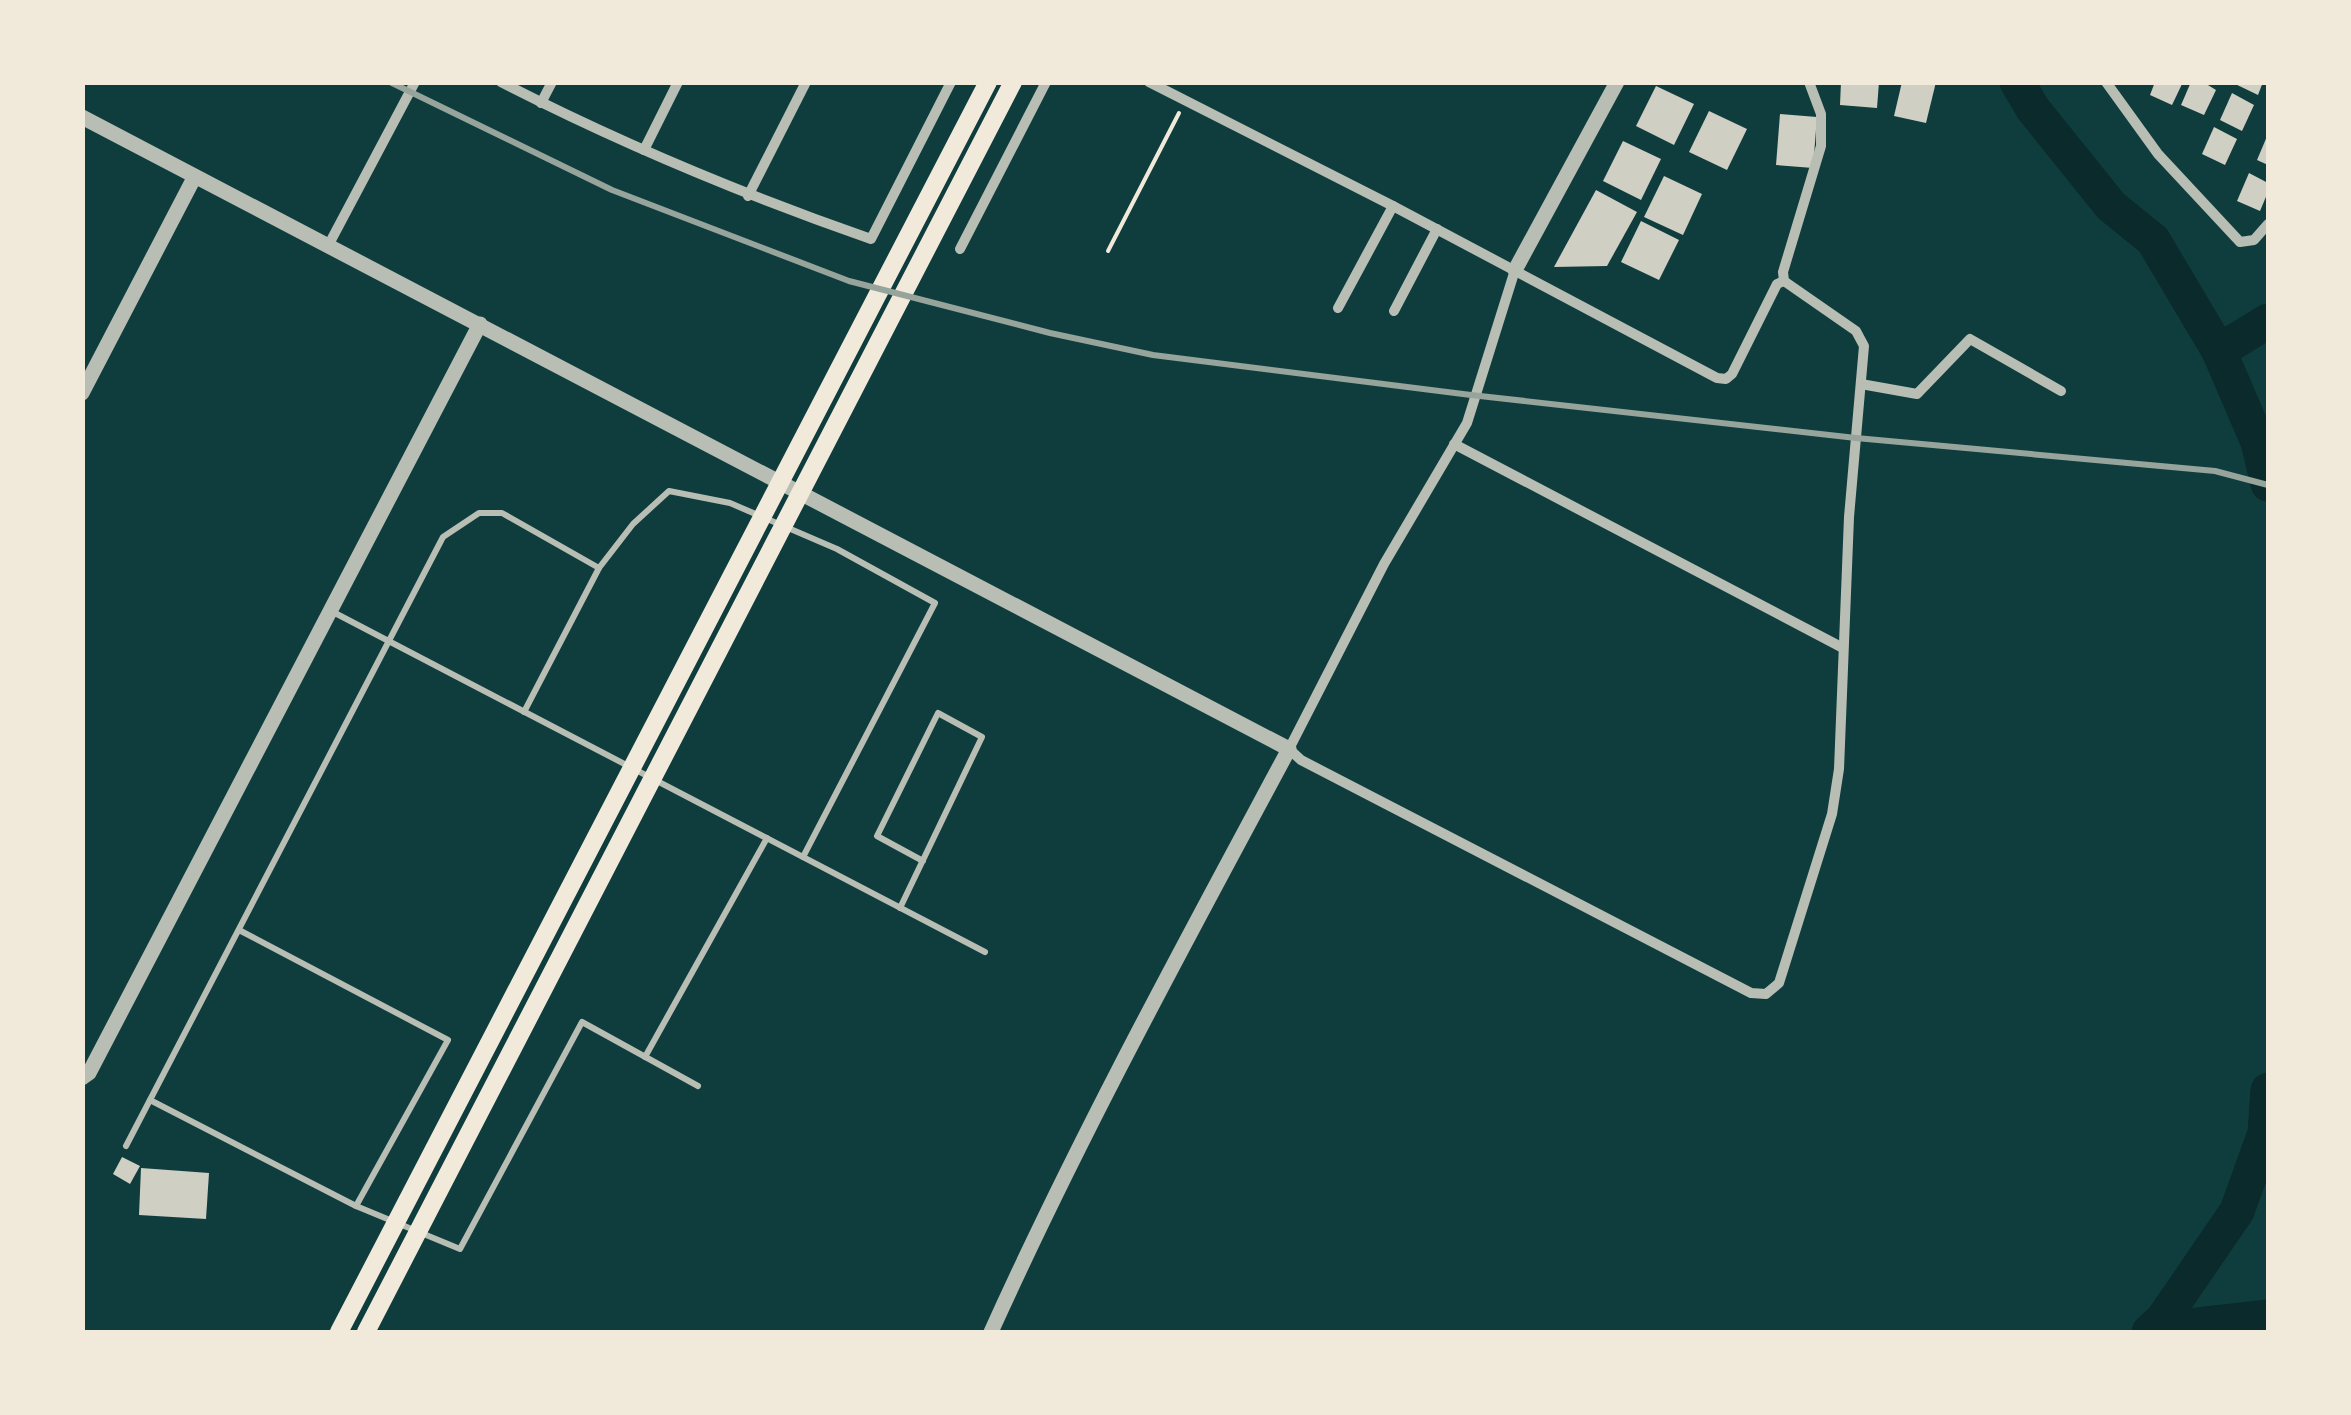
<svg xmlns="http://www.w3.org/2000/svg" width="2351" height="1415" viewBox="0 0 2351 1415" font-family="'Noto Sans',sans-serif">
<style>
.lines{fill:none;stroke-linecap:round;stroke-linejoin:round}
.river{stroke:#0a2a2b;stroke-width:35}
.building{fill:#cfcfc3}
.path{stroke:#f1e9da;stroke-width:4}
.service{stroke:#b8beb3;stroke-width:6}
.minor{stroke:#b8beb3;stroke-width:10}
.tertiary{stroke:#b8beb3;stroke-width:15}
.primary{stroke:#f1e9da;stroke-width:18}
.rail{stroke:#97a49c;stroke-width:6}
</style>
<rect width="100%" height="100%" fill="#0f3d3e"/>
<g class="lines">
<g class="river">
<path d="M2017,82L2033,109L2111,206L2153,240L2219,351L2258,442L2268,484"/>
<path d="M2219,351L2268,321"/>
<path d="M2163,1319L2189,1326L2268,1317"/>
<path d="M2149,1332L2163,1319L2237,1211L2265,1133L2268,1090"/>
</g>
</g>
<g class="building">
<path d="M1841,82H1879L1877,108L1840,105Z"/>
<path d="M1902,82H1936L1926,123L1894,116Z"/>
<path d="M2155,82H2183L2172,105L2150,95Z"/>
<path d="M2191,82H2203L2216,90L2204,115L2181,105Z"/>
<path d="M2231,82H2263L2258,95Z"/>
<path d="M1656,86L1694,104L1674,145L1636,126Z"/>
<path d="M2232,93L2254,105L2242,131L2220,120Z"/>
<path d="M1709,111L1747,129L1727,170L1689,152Z"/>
<path d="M1780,114L1817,117L1813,168L1776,165Z"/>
<path d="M2214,127L2237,139L2225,165L2202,154Z"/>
<path d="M2268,134V165L2257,160Z"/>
<path d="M1623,141L1661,159L1641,200L1603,181Z"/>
<path d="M2249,173L2268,183V192L2260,211L2237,201Z"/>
<path d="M1664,176L1702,194L1683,235L1644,217Z"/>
<path d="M1596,190L1637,212L1607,266L1554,267Z"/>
<path d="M1641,221L1679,240L1659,280L1621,262Z"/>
<path d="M122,1157L140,1166L130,1184L113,1174Z"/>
<path d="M141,1168L209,1173L206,1219L139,1215Z"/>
</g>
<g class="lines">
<path class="path" d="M1108,251L1179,113"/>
<g class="service">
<path d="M333,612L985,952"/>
<path d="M524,712L599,568L633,524L669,491L730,503L837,549L935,603L803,857"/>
<path d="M900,908L982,737L938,713L877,836L923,861"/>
<path d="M239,930L448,1040L356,1206"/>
<path d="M645,1057L767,838"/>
<path d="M150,1100L356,1206L460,1249L582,1022L698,1086"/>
<path d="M126,1146L443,537L479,513H502L599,568"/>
</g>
<g class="minor">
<path d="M501,82C622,144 742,194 871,239L951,82"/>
<path d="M1149,82L1393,206L1717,378L1726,379L1732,374L1777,284L1784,281L1783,272L1821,146V114L1809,82"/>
<path d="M2106,82L2158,154L2240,242L2254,240L2268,224"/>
<path d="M541,103L552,82"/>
<path d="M644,150L678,82"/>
<path d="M748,196L806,82"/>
<path d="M328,246L415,82"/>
<path d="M960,249L1046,82"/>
<path d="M1515,270L1467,423L1384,564L1289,749L1301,760L1751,993L1766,994L1779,983L1832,814L1839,769L1849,517L1864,346L1856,331L1784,281"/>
<path d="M1338,308L1393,206"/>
<path d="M1394,311L1437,229"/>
<path d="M1861,384L1917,394L1970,339L2061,391"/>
<path d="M1454,444L1843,648"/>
</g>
<g class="tertiary">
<path d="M82,117L1289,749C1186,941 1081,1133 991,1332"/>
<path d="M1515,270L1617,82"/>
<path d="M82,393L194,178"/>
<path d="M82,1078L89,1073L480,324"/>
</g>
<g class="primary">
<path d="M339,1332L988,82"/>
<path d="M366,1332L1013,82"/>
</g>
<path class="rail" d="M390,82L612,190L849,281L1050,333L1153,355L1471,395L1856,438L2215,471L2268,485"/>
</g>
<rect width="2351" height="1415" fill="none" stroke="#f1e9da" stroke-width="170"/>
</svg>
